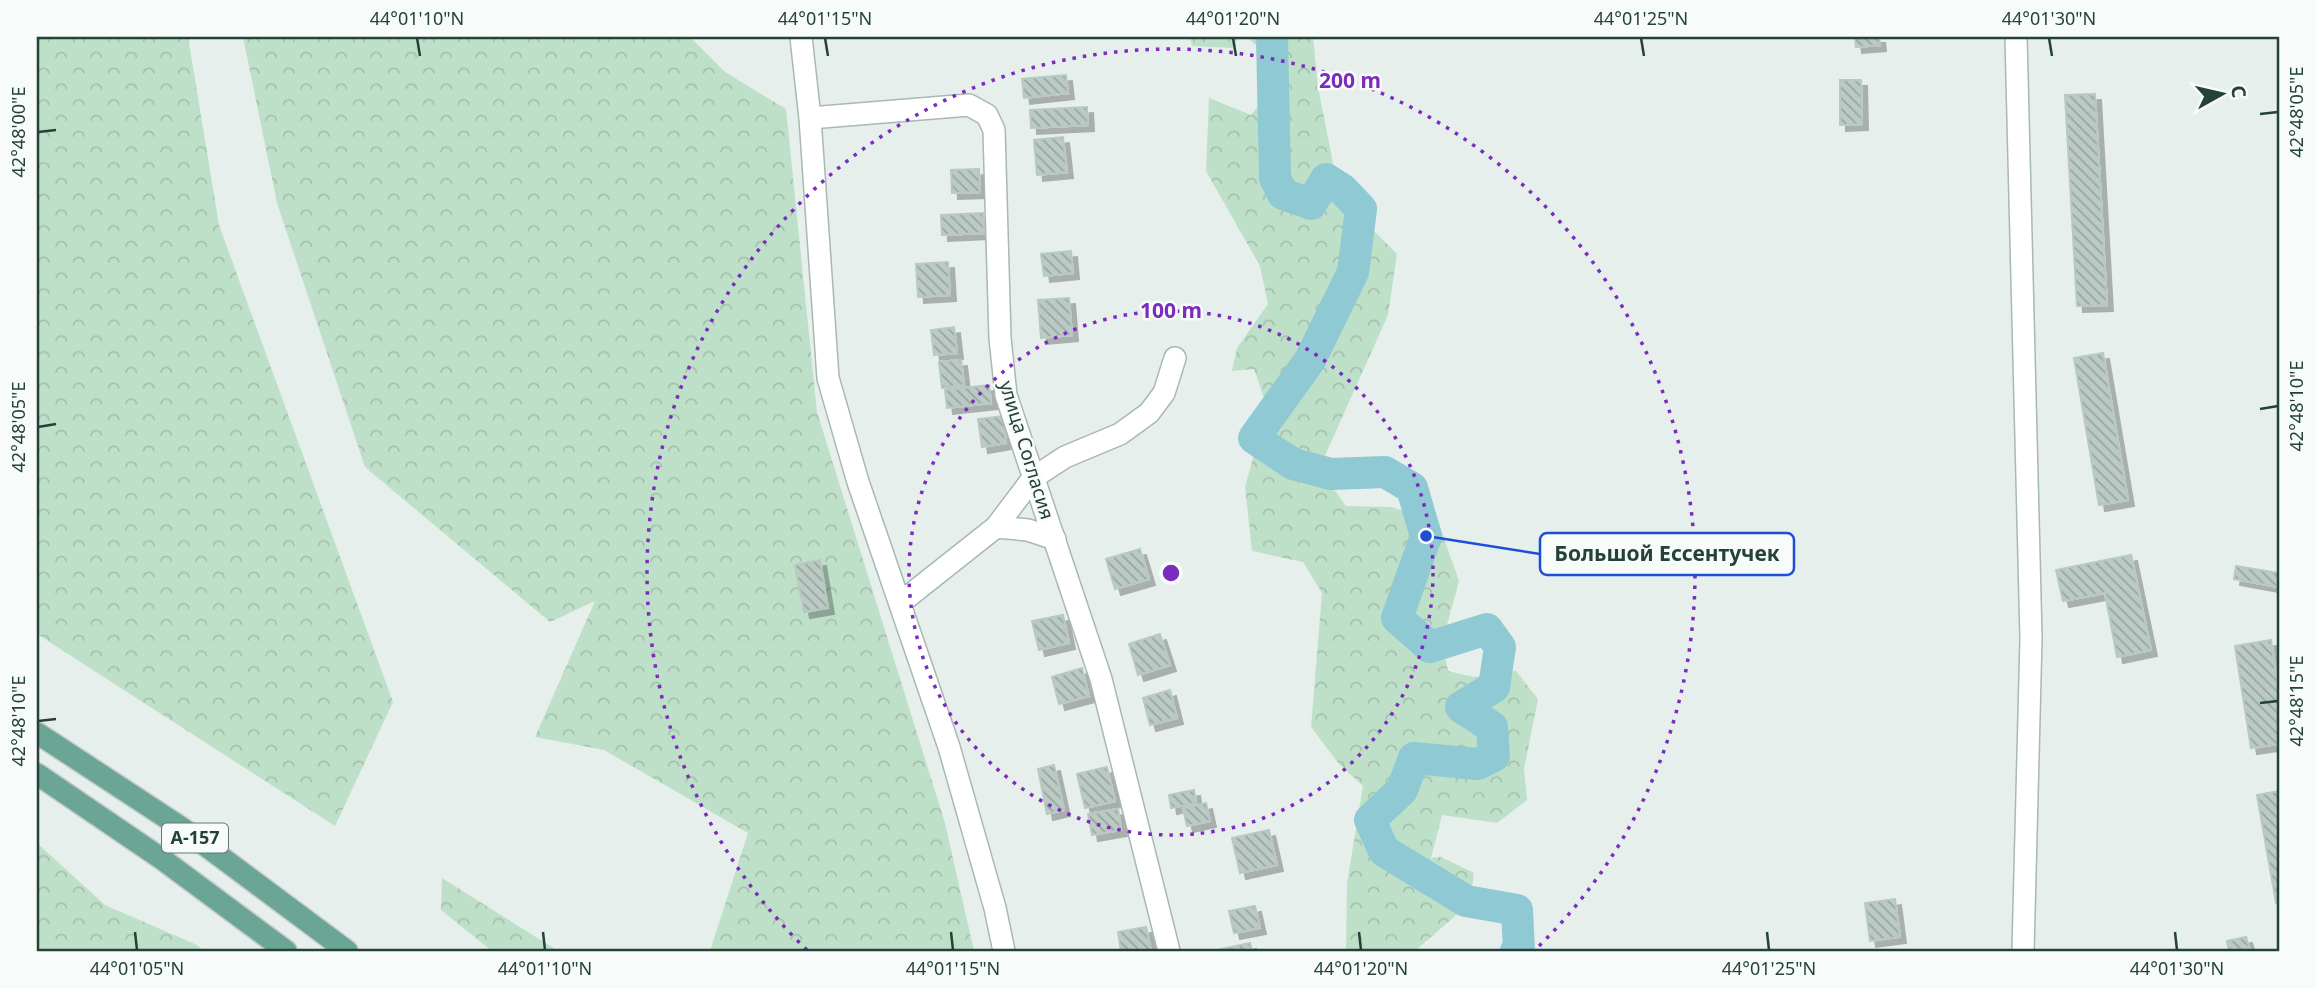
<svg xmlns="http://www.w3.org/2000/svg" width="2316" height="988" viewBox="0 0 2316 988" font-family="'Noto Sans',sans-serif">
<style>
.forest{fill:url(#forest-crowns)}
.lines{fill:none;stroke-linecap:round;stroke-linejoin:round}
.river{stroke:#8ec9d4;stroke-width:32}
.building{fill:url(#building-back-hatch);stroke:#b8c9c2;stroke-width:2;filter:url(#shadow)}
.minor-casing{stroke:#a8b8b2;stroke-width:24}
.major-casing{stroke:#c2cac8;stroke-width:24}
.minor{stroke:#fff;stroke-width:21}
.major{stroke:#6aa596;stroke-width:21}
.ticks{fill:none;stroke:#24423a;stroke-width:2.5}
.ring{fill:none;stroke:#7b2cbf;stroke-width:3.5;stroke-dasharray:3.5 7}
.labels{text-anchor:middle;stroke-width:5;stroke-linejoin:round;paint-order:stroke}
.shield{fill:#f7fbf9;stroke:#637a73;stroke-width:2}
.shield-label{font-size:18px;font-weight:bold;fill:#24423a}
.street-label{font-size:19px;fill:#24423a;stroke:#f7fbf9}
.centre{fill:#7b2cbf;stroke:#f7fbf9;stroke-width:3.5}
.ring-label{font-size:21px;text-anchor:middle;font-weight:bold;fill:#7b2cbf;stroke:#f7fbf9;stroke-width:5;stroke-linejoin:round;paint-order:stroke}
.leader{fill:none;stroke:#1d4ed8;stroke-width:2.5}
.callout-dot{fill:#1d4ed8;stroke:#f7fbf9;stroke-width:2.5}
.callout{fill:#f7fbf9;stroke:#1d4ed8;stroke-width:2.5}
.callout-label{font-size:21px;text-anchor:middle;font-weight:bold;fill:#24423a}
.neatline{fill:none;stroke:#24423a;stroke-width:2.5}
.ticks-label{font-size:18px;text-anchor:middle;fill:#24423a}
</style>
<defs>
<pattern id="forest-crowns" width="20" height="18" patternUnits="userSpaceOnUse" patternTransform="scale(1.75)"><rect width="20" height="18" fill="#bfe0c8"/><path d="M2 6a3 3 0 1 1 6 0M12 15a3 3 0 1 1 6 0" fill="none" stroke="#a4c1ad"/></pattern>
<pattern id="building-back-hatch" width="6" height="6" patternUnits="userSpaceOnUse" patternTransform="scale(1.75)"><rect width="6" height="6" fill="#bbcac4"/><path d="M-1 5l2 2M0 0l6 6M5-1l2 2" fill="none" stroke="#98a6a0"/></pattern>
<filter id="shadow"><feDropShadow dx="6" dy="6" stdDeviation="0" flood-color="#0004"/></filter>
</defs>
<rect width="100%" height="100%" fill="#e6efeb"/>
<g class="forest">
<path d="M37,37H188L219,225L393,702L335,826L37,634Z"/>
<path d="M243,37H690L725,72L786,109L817,412L945,823L974,951H710L748,833L604,750L535,737L595,601L550,622L365,467L277,203Z"/>
<path d="M1190,37H1239L1232,48L1192,46Z"/>
<path d="M1247,37H1313L1318,87L1343,214L1366,223L1397,254L1388,315L1319,469L1346,506L1391,507L1438,521L1459,581L1442,643L1448,671L1474,677L1516,671L1538,699L1524,769L1527,800L1497,823L1442,815L1431,858L1441,857L1474,873L1470,903L1415,951H1346L1347,883L1363,786L1339,764L1311,727L1322,593L1303,562L1252,551L1245,487L1267,407L1254,369L1232,371L1237,348L1268,304L1260,266L1206,171L1209,98L1251,115L1267,95L1272,60Z"/>
<path d="M37,843L105,905L197,945L204,951H37Z"/>
<path d="M442,878L558,951H492L441,910Z"/>
</g>
<g class="lines">
<path class="river" d="M1272,37L1275,178L1283,194L1311,204L1326,179L1343,190L1361,209L1353,272L1310,360L1254,438L1293,464L1331,474L1385,472L1412,488L1426,536L1397,618L1430,647L1487,629L1500,647L1494,687L1461,707L1492,727L1494,756L1478,764L1414,758L1402,790L1370,820L1384,851L1466,901L1517,910L1519,950L1516,951"/>
</g>
<g class="building">
<path d="M1855,37H1879L1880,45L1856,47Z"/>
<path d="M1066,75L1068,93L1024,98L1022,79Z"/>
<path d="M1840,80H1861L1862,124L1840,125Z"/>
<path d="M2095,94L2107,305L2077,306L2065,95Z"/>
<path d="M1087,107L1088,125L1031,128L1030,110Z"/>
<path d="M1063,137L1067,172L1037,175L1034,140Z"/>
<path d="M979,169L980,192L952,193L951,170Z"/>
<path d="M983,213L984,233L942,235L941,215Z"/>
<path d="M1071,251L1073,273L1044,276L1041,254Z"/>
<path d="M948,262L950,295L918,297L916,264Z"/>
<path d="M1069,298L1072,335L1041,338L1038,300Z"/>
<path d="M954,327L957,353L934,355L931,330Z"/>
<path d="M2103,353L2128,500L2099,505L2074,358Z"/>
<path d="M961,360L964,385L942,388L939,362Z"/>
<path d="M989,385L991,403L947,408L945,390Z"/>
<path d="M1003,416L1006,443L982,447L978,419Z"/>
<path d="M1140,549L1149,579L1115,589L1106,559Z"/>
<path d="M2131,555L2151,650L2117,657L2105,593L2063,601L2056,570Z"/>
<path d="M820,560L828,608L804,612L795,565Z"/>
<path d="M2236,566L2279,573L2278,587L2234,579Z"/>
<path d="M1063,615L1069,643L1039,650L1032,621Z"/>
<path d="M1160,634L1170,665L1138,675L1129,644Z"/>
<path d="M2271,640L2279,693V744L2251,748L2235,646Z"/>
<path d="M1082,668L1089,696L1059,704L1052,677Z"/>
<path d="M1170,690L1177,718L1150,725L1143,698Z"/>
<path d="M1054,765L1064,810L1047,814L1038,769Z"/>
<path d="M1107,767L1115,801L1085,808L1077,774Z"/>
<path d="M1194,790L1196,803L1171,808L1169,795Z"/>
<path d="M2279,791V902L2276,903L2257,795Z"/>
<path d="M1206,803L1210,821L1187,826L1183,809Z"/>
<path d="M1118,809L1121,830L1092,835L1088,814Z"/>
<path d="M1269,830L1277,865L1240,873L1232,838Z"/>
<path d="M1895,899L1900,937L1870,941L1865,903Z"/>
<path d="M1255,906L1260,928L1234,933L1229,911Z"/>
<path d="M1146,927L1151,951H1121L1118,932Z"/>
<path d="M2246,937L2250,951H2229L2227,941Z"/>
<path d="M1250,943L1252,951H1213Z"/>
</g>
<g class="lines">
<g class="minor-casing">
<g id="minor">
<path d="M801,37L810,118L828,378L858,482L949,747L995,908L1004,951"/>
<path d="M2016,37L2031,638L2023,951"/>
<path d="M810,118L969,105L987,115L994,130L1000,338L1006,395L1101,679L1169,951"/>
<path d="M996,527L1028,530L1055,539"/>
<path d="M900,603L996,527L1033,478L1065,457L1120,434L1149,413L1164,393L1175,358"/>
</g>
</g>
<g class="major-casing">
<g id="major">
<path d="M37,733L182,828L347,951"/>
<path d="M37,774L162,859L286,951"/>
</g>
</g>
<use href="#minor" class="minor"/>
<use href="#major" class="major"/>
</g>
<path class="ticks" d="M417,38L420,56M825,38L828,56M1233,38L1236,56M1641,38L1644,56M2049,38L2052,56M2260,114L2278,112M38,132L56,130M2260,409L2278,406M38,427L56,424M2260,703L2278,701M38,721L56,719M135,932L137,950M543,932L545,950M951,932L953,950M1359,932L1361,950M1767,932L1769,950M2175,932L2177,950"/>
<g class="ring">
<circle cx="1171" cy="573" r="262"/>
<path d="M807 950A524 524 0 1 1 1535 950"/>
</g>
<g class="labels">
<rect class="shield" x="162" y="823.5" width="66" height="29" rx="5"/>
<g class="shield-label">
<text x="195" y="844">А-157</text>
</g>
<g class="street-label">
<text transform="translate(1027 450) rotate(73)" y="7">улица Согласия</text>
</g>
</g>
<circle cx="1171" cy="573" r="10" class="centre"/>
<g class="ring-label">
<text x="1350" y="88">200 m</text>
<text x="1171" y="318">100 m</text>
</g>
<path class="leader" d="M1426 536L1540 554"/>
<circle class="callout-dot" cx="1426" cy="536" r="7"/>
<rect class="callout" x="1540" y="533" width="254" height="42" rx="7"/>
<g class="callout-label">
<text x="1667" y="561">Большой Ессентучек</text>
</g>
<rect width="2316" height="988" fill="none" stroke="#f7fbf9" stroke-width="77"/>
<g transform="translate(2222 94) rotate(82)" stroke="#f7fbf9" stroke-width="5" paint-order="stroke">
<path d="M0-5L12 26L0 18L-12 26Z" fill="#24423a"/>
<text y="-10" font-size="19" font-weight="bold" text-anchor="middle" fill="#24423a">С</text>
</g>
<rect x="38" y="38" width="2240" height="912" class="neatline"/>
<g class="ticks-label">
<text x="417" y="25">44°01'10"N</text>
<text x="825" y="25">44°01'15"N</text>
<text x="1233" y="25">44°01'20"N</text>
<text x="1641" y="25">44°01'25"N</text>
<text x="2049" y="25">44°01'30"N</text>
<text transform="translate(2297 112) rotate(-90)" y="6">42°48'05"E</text>
<text transform="translate(19 132) rotate(-90)" y="6">42°48'00"E</text>
<text transform="translate(2297 406) rotate(-90)" y="6">42°48'10"E</text>
<text transform="translate(19 427) rotate(-90)" y="6">42°48'05"E</text>
<text transform="translate(2297 701) rotate(-90)" y="6">42°48'15"E</text>
<text transform="translate(19 721) rotate(-90)" y="6">42°48'10"E</text>
<text x="137" y="975">44°01'05"N</text>
<text x="545" y="975">44°01'10"N</text>
<text x="953" y="975">44°01'15"N</text>
<text x="1361" y="975">44°01'20"N</text>
<text x="1769" y="975">44°01'25"N</text>
<text x="2177" y="975">44°01'30"N</text>
</g>
</svg>
